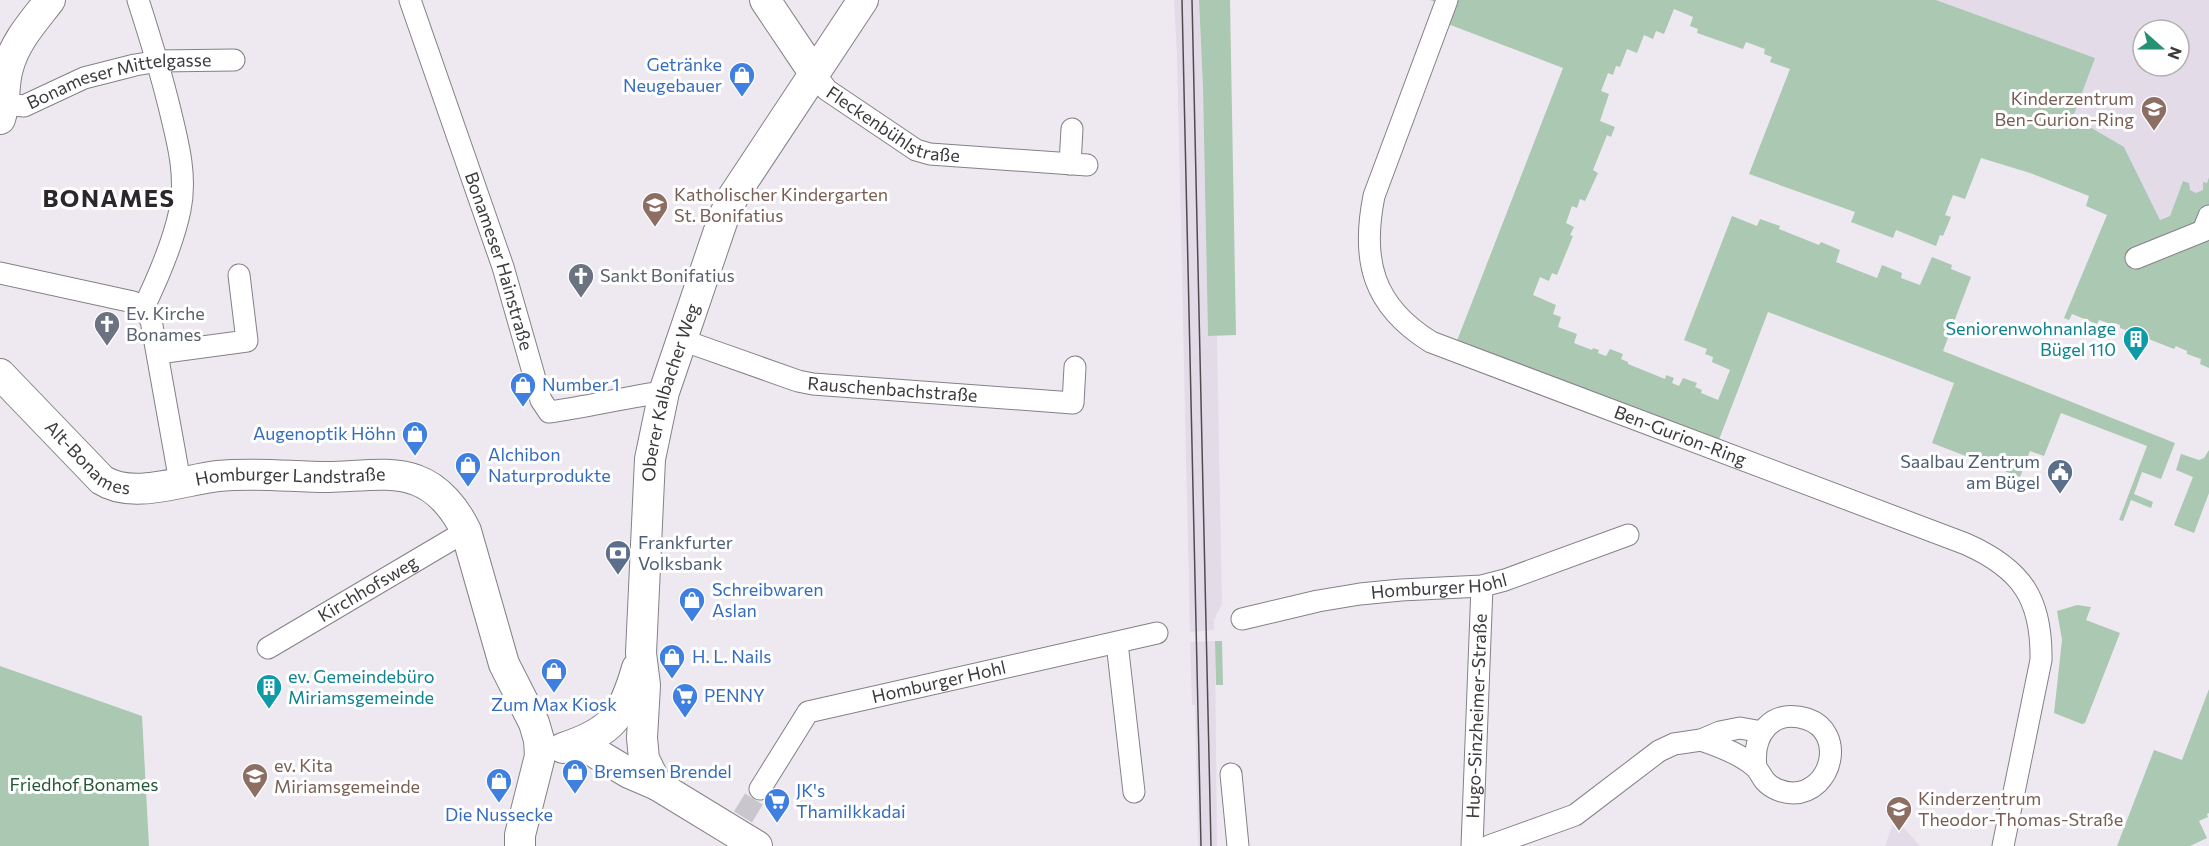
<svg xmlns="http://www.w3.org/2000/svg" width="2209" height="846" viewBox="0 0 2209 846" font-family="Commissioner,sans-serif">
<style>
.built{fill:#e4dbe9;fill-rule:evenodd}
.green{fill:#abc8b2}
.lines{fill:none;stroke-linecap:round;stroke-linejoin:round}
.street-tunnel{stroke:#cac6cd;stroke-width:21;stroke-dasharray:21 10;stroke-linecap:butt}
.street-casing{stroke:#858087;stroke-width:23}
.secondary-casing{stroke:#858087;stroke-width:32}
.street{stroke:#fff;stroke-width:21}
.secondary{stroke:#fff;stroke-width:30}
.tram{stroke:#4f4c50;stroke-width:1.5}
.labels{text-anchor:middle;stroke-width:6;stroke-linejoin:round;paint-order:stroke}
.shop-label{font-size:18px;fill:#366cbe;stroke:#fff;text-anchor:start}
.street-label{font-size:18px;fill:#3c3a3d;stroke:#fff}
.education-label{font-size:18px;fill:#785e54;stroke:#fff;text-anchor:start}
.worship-label{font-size:18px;fill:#5b616d;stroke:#fff;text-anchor:start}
.culture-label{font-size:18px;fill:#0d838f;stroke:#fff;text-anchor:end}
.service-label{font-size:18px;fill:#4e5e75;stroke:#fff;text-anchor:end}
.park-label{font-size:18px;fill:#235735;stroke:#fff}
.district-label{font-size:24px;font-weight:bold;letter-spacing:1.5px;fill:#2b272d;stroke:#fff}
</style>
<rect width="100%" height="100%" fill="#eee9f1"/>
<g class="built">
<path d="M1174,0H1199L1203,88L1208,336H1217L1222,604L1214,620V630L1190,632L1177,56Z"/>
<path d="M1936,0H2209V177L2207,183L2204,182L2203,190L2200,193H2193L2183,181L2170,216L2160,220L2124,147L2073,117L2094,58ZM2143,30H2179V66H2143Z"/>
<path d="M1215,641L1217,846H1198L1195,705H1192L1190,642Z"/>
<path d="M1895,818L1920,846H1885Z"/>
</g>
<g class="green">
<path d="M1199,0H1230L1236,335L1208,336L1203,88Z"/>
<path d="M1430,0H1936L2095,58L2073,117L2124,147L2160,220L2170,216L2183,181L2189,183L2190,190L2196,193L2203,190V182L2207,183L2209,177V368L2200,364L2201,359L2187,354V351L2176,346L2174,349L2146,338L2147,335L2136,331L2134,333L2120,328V325L2115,323L2114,325L2099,320L2097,324L2072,314L2069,320L2064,318L2107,215L2086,206L2089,196L2030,173L1981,158L1965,199L1953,195L1945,215L1951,217L1943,236L1940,235L1936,246L1896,230L1893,238L1851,222L1855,212L1749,174L1790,69L1770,62L1772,57L1764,54L1765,49L1746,42L1743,49L1697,33L1698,29L1690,26L1693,17L1674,9L1664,34L1656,31L1653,39L1644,35L1637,53L1627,49L1620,67L1616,66L1613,75L1608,73L1601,91L1609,94L1600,121L1615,127L1611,137L1607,135L1593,170L1598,173L1585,201L1580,199L1577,208L1572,206L1566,223L1574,227L1570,235L1573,236L1557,275L1552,273L1549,281L1540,277L1533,295L1556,305L1553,314L1561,317L1558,327L1577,334L1574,343L1592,350L1593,348L1599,350L1598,353L1606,356L1610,349L1623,354L1621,359L1628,362V364L1665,379L1666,375L1674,378L1672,383L1679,386L1683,378L1697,383L1695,387L1702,390L1701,393L1718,400L1730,370L1712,362L1713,357L1705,354L1707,349L1684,340L1732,216L1757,226L1760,219L1780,226L1779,229L1819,245L1821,242L1840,250L1836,262L1877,278L1882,265L1902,273L1901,278L1920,285L1932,257L1952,265L1951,269L1971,277L1943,351L2175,443L2161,479L2142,472L2134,494L2153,502L2151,508L2131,500L2123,521L2119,520L2147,446L2061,413L2044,456L2030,451L2020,477L1932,443L1954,383L1768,312L1715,450L1453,351L1563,68L1440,21L1445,6Z"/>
<path d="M2209,450V493L2194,533L2174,525L2193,477L2176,470L2181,454L2199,460L2204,458Z"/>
<path d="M2077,605L2091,607L2086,620L2120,633L2085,723L2082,724L2054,713L2062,640L2057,611Z"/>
<path d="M1215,641H1222L1223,685H1216Z"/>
<path d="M0,666L142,716L149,846H0Z"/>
<path d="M2209,689V813L2207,814L2208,817L2199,821L2207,838L2190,846H2117L2154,750L2182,760Z"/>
</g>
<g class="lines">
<path class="street-tunnel" d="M743,817L760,789"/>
<g class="street-casing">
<g id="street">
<path d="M138,0C150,37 161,73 170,110C178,143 187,176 180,210C173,244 158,278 143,309"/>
<path id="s1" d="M410,0L503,267L541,400L549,412C588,407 625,397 664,392"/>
<path id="s2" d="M1447,0L1374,196C1361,261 1373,306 1431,342L1966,544C2022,569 2042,599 2041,660L2003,846"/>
<path id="s3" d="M814,73L827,90L916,150L930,154L1087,165"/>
<path id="s4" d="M4,104L24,106L84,78L135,65L159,61L234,60"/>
<path d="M1070,164L1072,129"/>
<path d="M2136,258L2203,231L2209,216"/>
<path d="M0,273L133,302L143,309L151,320L180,482"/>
<path id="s5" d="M682,340L798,381L813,384L1073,403L1075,367"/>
<path d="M158,353L247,341L239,275"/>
<path id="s6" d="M1242,619L1318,601L1360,594L1401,590L1482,586L1505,580L1628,535"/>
<path d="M1117,643L1134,792"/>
<path id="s7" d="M268,648L466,531"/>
<path d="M1701,740C1719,746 1740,754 1754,766C1759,770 1761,776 1765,781C1771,788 1783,793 1793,793C1833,792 1846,732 1807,719C1772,708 1752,734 1756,767"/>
<path d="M1231,774L1238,846"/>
<path id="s8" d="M760,789L808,712L1157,633"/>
<path id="s9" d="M1472,846L1482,586"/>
<path d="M1489,846L1575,815L1659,751L1674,744L1701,740L1720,732L1740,728L1762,732"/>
</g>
</g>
<g class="secondary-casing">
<g id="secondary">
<path d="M765,0L814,73"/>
<path d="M0,119C6,102 3,84 8,68C15,41 34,21 50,0"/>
<path id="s10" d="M0,374L102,480C133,500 183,480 218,476C255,472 292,477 329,477C354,477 393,470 416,480C439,488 456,510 466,531L504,664L534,723L539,740L540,756L520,835V846"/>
<path d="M579,743L629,773L657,785L757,846"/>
<path d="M563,748C612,732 623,717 637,668"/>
<path id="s11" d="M657,785L644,759L642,738L645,685L641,653L650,459L664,392L724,216L734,195L863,0"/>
</g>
</g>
<use href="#street" class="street"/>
<use href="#secondary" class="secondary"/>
<g class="tram">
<path d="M1182,0L1201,846"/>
<path d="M1192,0L1211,846"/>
</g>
</g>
<defs>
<g id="shop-pin" transform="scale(1.35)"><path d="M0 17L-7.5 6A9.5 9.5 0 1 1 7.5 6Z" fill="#3f7fe0" stroke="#fff"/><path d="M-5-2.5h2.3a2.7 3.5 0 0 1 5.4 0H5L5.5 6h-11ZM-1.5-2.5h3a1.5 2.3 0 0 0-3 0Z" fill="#fff"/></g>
<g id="school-pin" transform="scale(1.35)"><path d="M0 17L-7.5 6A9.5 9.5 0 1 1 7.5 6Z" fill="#8d6e63" stroke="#fff"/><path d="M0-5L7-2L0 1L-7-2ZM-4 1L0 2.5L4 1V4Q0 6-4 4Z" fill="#fff"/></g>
<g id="church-pin" transform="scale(1.35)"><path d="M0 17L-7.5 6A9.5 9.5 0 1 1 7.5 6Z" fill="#6b7280" stroke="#fff"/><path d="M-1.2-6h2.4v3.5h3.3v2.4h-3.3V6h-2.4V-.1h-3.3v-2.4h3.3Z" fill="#fff"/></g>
<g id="building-pin" transform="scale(1.35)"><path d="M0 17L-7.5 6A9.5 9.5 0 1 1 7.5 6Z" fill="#0f9aa8" stroke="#fff"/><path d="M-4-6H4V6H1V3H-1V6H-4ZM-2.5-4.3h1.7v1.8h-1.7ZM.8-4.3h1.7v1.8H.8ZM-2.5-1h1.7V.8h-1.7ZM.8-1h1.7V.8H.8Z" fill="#fff"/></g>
<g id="civic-pin" transform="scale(1.35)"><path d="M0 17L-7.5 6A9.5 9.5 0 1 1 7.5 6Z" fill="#5c6f8a" stroke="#fff"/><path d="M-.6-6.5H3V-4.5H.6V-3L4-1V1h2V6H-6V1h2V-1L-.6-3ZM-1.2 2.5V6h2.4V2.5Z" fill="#fff"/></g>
<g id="bank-pin" transform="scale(1.35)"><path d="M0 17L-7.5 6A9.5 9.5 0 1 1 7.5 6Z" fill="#5c6f8a" stroke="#fff"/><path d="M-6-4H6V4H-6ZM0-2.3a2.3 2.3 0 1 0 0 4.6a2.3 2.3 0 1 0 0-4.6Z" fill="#fff"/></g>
<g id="supermarket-pin" transform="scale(1.35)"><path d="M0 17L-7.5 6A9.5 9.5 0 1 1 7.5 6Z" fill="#3f7fe0" stroke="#fff"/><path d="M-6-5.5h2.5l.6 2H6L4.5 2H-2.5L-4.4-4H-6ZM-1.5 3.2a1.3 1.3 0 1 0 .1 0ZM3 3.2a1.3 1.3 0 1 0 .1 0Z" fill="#fff"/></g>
</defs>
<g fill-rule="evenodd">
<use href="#shop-pin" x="742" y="75"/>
<use href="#school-pin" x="2154" y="109"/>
<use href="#school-pin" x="655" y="205"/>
<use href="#church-pin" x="581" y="276"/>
<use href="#church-pin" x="107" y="324"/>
<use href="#building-pin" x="2136" y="339"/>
<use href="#shop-pin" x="523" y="385"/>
<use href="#shop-pin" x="415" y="434"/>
<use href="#shop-pin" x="468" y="465"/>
<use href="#civic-pin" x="2060" y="472"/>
<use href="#bank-pin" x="618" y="553"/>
<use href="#shop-pin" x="692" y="600"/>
<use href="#shop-pin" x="672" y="657"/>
<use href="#shop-pin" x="554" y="671"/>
<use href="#building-pin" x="269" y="687"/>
<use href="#supermarket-pin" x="685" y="696"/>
<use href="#shop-pin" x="575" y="772"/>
<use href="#school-pin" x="255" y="776"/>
<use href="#shop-pin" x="499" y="781"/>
<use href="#supermarket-pin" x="777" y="801"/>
<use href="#school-pin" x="1899" y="809"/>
</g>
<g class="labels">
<g class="shop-label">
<text x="722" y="71" text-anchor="end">Getränke<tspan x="722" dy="21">Neugebauer</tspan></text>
<text x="542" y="391">Number 1</text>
<text x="396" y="440" text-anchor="end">Augenoptik Höhn</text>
<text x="488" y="461">Alchibon<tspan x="488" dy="21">Naturprodukte</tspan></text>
<text x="712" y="596">Schreibwaren<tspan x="712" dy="21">Aslan</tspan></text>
<text x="692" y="663">H. L. Nails</text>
<text x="704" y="702">PENNY</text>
<text x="554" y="711" text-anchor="middle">Zum Max Kiosk</text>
<text x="594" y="778">Bremsen Brendel</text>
<text x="796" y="797">JK's<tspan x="796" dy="21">Thamilkkadai</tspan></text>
<text x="499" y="821" text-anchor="middle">Die Nussecke</text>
</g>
<g class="street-label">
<text dy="6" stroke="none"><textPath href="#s4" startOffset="120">Bonameser Mittelgasse</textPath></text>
<text dy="6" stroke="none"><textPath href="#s3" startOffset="98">Fleckenbühlstraße</textPath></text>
<text dy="6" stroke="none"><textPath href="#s1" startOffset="276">Bonameser Hainstraße</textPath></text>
<text dy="6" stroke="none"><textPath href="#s5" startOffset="218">Rauschenbachstraße</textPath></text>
<text dy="6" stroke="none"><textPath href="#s11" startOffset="399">Oberer Kalbacher Weg</textPath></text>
<text dy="6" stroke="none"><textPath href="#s2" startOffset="645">Ben-Gurion-Ring</textPath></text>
<text dy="6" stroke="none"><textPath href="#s10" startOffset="123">Alt-Bonames</textPath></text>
<text dy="6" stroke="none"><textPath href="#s10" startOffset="338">Homburger Landstraße</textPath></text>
<text dy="6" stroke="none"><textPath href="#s6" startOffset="200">Homburger Hohl</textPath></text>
<text dy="6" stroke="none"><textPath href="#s7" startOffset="116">Kirchhofsweg</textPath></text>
<text dy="6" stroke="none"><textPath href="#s8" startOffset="225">Homburger Hohl</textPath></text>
<text dy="6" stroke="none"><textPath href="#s9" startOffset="130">Hugo-Sinzheimer-Straße</textPath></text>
</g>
<g class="education-label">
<text x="2134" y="105" text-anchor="end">Kinderzentrum<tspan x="2134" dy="21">Ben-Gurion-Ring</tspan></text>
<text x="674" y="201">Katholischer Kindergarten<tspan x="674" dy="21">St. Bonifatius</tspan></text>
<text x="274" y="772">ev. Kita<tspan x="274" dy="21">Miriamsgemeinde</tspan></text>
<text x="1918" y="805">Kinderzentrum<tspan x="1918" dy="21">Theodor-Thomas-Straße</tspan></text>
</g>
<g class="worship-label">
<text x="600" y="282">Sankt Bonifatius</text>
<text x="126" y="320">Ev. Kirche<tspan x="126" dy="21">Bonames</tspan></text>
</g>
<g class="culture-label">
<text x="2116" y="335">Seniorenwohnanlage<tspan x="2116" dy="21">Bügel 110</tspan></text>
<text x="288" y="683" text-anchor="start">ev. Gemeindebüro<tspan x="288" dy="21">Miriamsgemeinde</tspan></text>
</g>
<g class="service-label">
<text x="2040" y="468">Saalbau Zentrum<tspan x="2040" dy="21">am Bügel</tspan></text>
<text x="638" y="549" text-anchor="start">Frankfurter<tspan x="638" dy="21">Volksbank</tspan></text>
</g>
<g class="park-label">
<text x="84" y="791">Friedhof Bonames</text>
</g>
<g class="district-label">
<text x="109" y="207">BONAMES</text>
</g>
</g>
<g transform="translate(2161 48) rotate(111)"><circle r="28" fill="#ffffff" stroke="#b1b0b1" stroke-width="1.5"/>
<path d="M0-4.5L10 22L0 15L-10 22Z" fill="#249272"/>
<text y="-9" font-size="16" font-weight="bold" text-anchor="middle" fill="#3c3a3d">N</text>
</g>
</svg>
